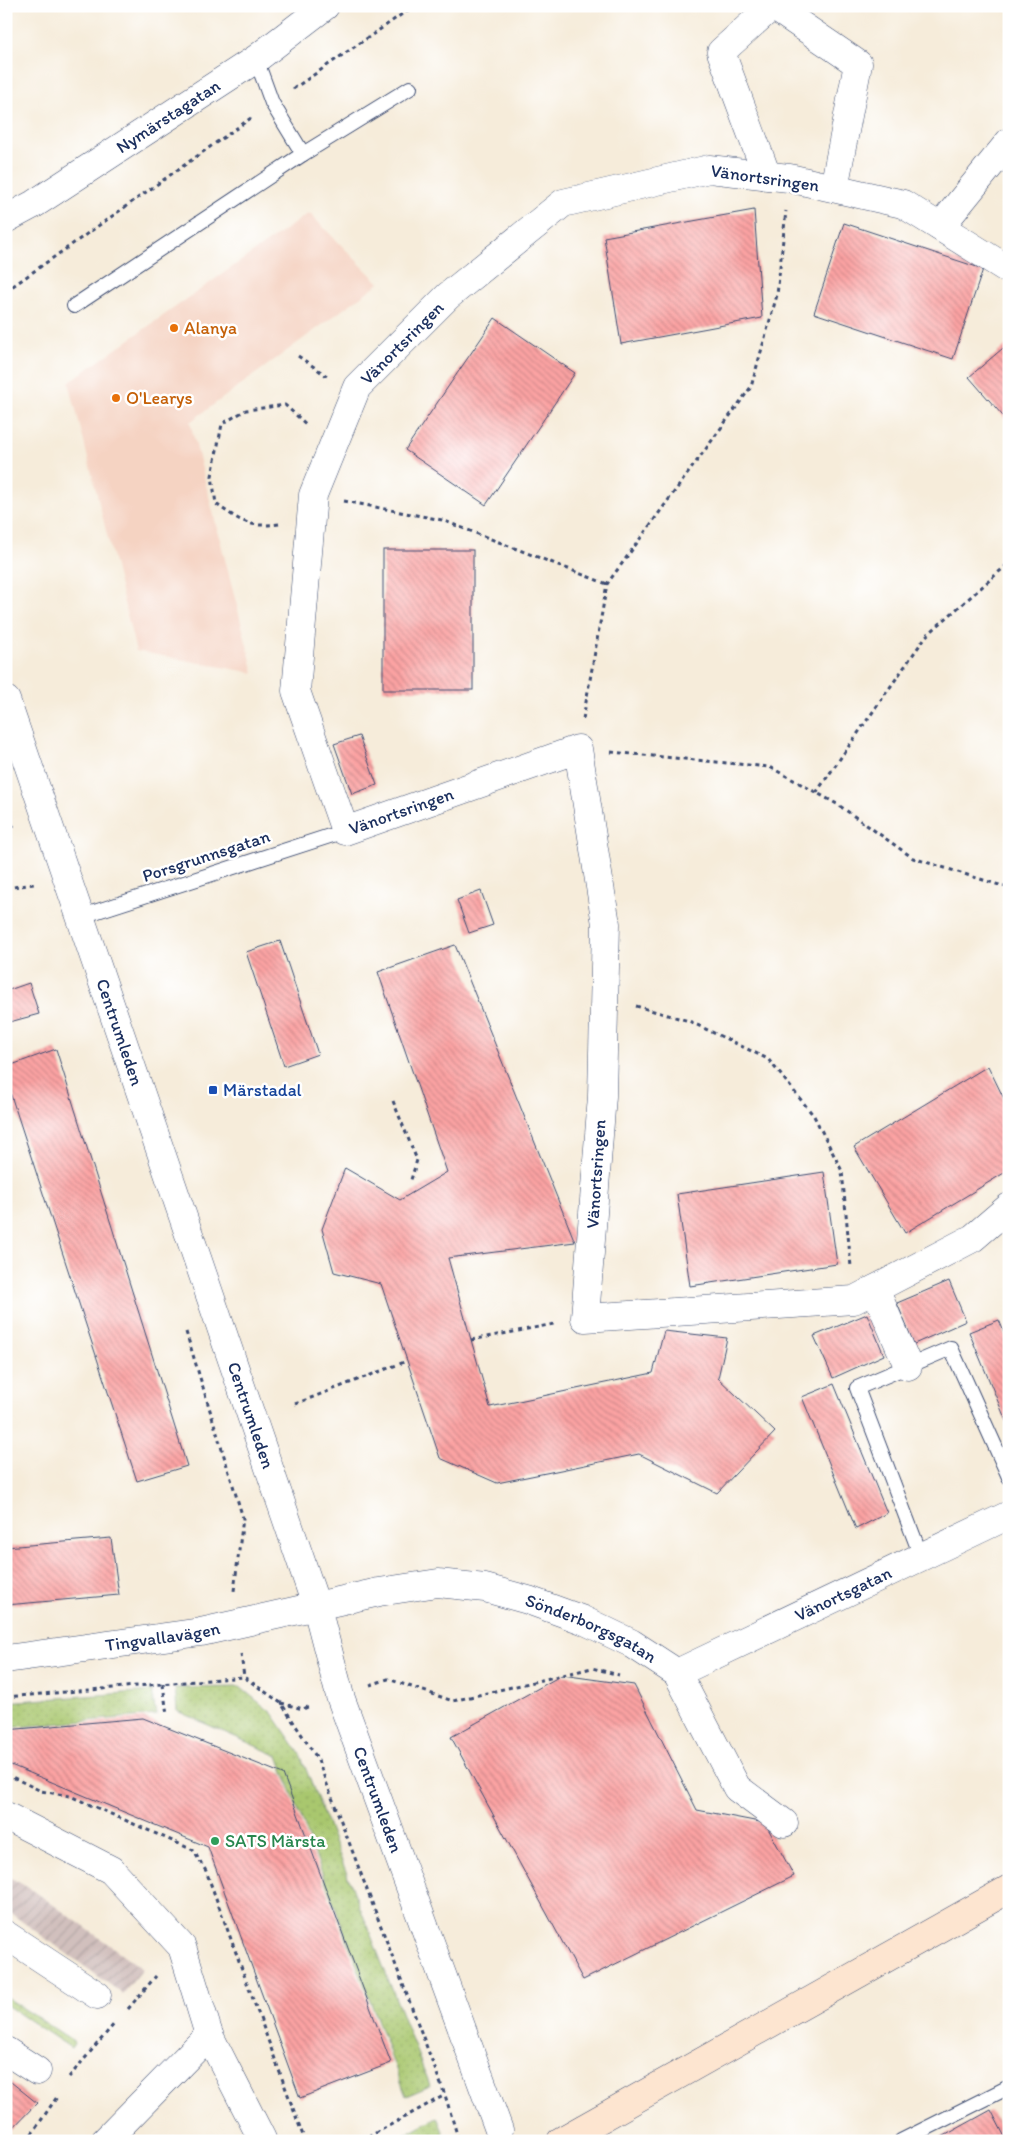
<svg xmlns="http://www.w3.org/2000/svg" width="1015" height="2147" viewBox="0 0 1015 2147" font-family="Itim,sans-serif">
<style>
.built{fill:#f5d3c2}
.industrial{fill:url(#industrial-furrows)}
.green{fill:url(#green-dots);stroke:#627b66}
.building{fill:url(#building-back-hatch)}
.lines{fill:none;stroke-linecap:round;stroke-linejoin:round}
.lane-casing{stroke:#3c4b71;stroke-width:16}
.street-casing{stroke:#3c4b71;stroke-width:29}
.secondary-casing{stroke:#3c4b71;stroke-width:29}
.path{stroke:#3c4b71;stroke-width:3;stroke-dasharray:4 4;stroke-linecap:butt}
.lane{stroke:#fff;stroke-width:14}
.street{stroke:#fff;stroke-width:28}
.secondary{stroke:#fde5d0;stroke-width:28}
.food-dot{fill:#e8710a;stroke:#fff;stroke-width:2}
.transit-dot{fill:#1a4fb4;stroke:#fff;stroke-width:2}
.leisure-dot{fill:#2e9e5b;stroke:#fff;stroke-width:2}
.labels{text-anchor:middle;stroke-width:5;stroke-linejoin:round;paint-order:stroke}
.street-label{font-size:18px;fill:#1b2f5e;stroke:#fff}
.food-label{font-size:18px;fill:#c56008;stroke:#fff;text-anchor:start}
.transit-label{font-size:18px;fill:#164399;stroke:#fff;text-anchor:start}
.leisure-label{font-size:18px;fill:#27864d;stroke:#fff;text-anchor:start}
</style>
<defs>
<pattern id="industrial-furrows" width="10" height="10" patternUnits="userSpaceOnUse" patternTransform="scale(1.25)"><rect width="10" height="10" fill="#d1c0bd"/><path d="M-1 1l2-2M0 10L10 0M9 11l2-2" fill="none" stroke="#b3a5a5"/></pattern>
<pattern id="green-dots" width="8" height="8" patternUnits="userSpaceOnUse" patternTransform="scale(1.25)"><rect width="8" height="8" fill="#a9c76e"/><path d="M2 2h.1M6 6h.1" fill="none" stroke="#91ab62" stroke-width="1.8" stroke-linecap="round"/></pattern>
<pattern id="building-back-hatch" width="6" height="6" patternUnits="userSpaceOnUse" patternTransform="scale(1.25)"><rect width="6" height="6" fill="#fca3a3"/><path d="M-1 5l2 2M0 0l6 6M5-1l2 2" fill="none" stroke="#cb8588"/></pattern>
</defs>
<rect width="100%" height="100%" fill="#fff"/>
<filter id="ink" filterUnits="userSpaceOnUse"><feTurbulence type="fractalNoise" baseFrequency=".02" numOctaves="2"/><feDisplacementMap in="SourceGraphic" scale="10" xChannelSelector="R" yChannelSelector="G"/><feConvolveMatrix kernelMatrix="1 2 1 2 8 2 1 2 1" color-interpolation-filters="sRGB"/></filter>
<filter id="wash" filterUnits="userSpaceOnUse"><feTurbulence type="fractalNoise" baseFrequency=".0096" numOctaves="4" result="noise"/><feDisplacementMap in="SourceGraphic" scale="20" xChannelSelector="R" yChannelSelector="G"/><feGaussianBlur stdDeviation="1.12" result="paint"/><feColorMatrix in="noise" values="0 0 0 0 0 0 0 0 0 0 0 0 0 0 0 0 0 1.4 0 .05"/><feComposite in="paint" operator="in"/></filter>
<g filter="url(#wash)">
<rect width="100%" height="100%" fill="#f6ecda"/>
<path class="built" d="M309,213L379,283L190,422L254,673L136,651L69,382Z"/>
<path class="industrial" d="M6,1875L34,1891L143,1969L123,1994L6,1910Z"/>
<g class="green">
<path d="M240,1687L272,1713L300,1754L430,2086L406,2096L278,1756L177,1711L175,1688Z"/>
<path d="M152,1691L156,1715L6,1728V1702Z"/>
<path d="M6,1997L75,2042L71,2048L6,2005Z"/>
<path d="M437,2117L447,2141H393Z"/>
</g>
<g id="blocks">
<g class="building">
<path d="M754,210L762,318L621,344L604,237Z"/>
<path d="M844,223L983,269L953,359L814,313Z"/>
<path d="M495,318L575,373L486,505L405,450Z"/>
<path d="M1009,343V423L969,377Z"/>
<rect x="383" y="550" width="90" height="140"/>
<path d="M359,736L377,785L352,794L334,744Z"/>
<path d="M481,891L493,925L469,933L457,900Z"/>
<path d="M280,941L318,1054L284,1066L246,952Z"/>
<path d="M455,945L575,1242L448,1258L490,1407L653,1373L664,1331L727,1338L718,1378L775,1432L717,1493L639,1454L497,1483L440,1458L381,1284L334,1272L322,1229L345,1168L400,1200L447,1172L378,972Z"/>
<path d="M29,983L39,1014L6,1023V991Z"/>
<path d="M56,1049L187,1466L137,1481L6,1080V1067Z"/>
<path d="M988,1066L1009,1109V1170L905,1233L854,1147Z"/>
<path d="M824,1172L837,1264L690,1286L677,1194Z"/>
<path d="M949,1281L966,1321L914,1344L897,1303Z"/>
<path d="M867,1314L884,1355L833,1378L814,1336Z"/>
<path d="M999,1320L1009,1344V1428L969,1332Z"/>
<path d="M834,1384L887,1513L856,1529L802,1397Z"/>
<path d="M111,1538L119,1595L6,1605V1547Z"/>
<path d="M562,1675L634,1685L697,1810L765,1823L794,1876L583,1980L451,1737Z"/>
<path d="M143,1718L283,1774L391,2063L300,2098L208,1847L6,1763V1730Z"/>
<path d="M6,2078L37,2103L6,2135Z"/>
<path d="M991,2110L1007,2141H935Z"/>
</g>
</g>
</g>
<g filter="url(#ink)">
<use href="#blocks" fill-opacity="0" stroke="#3c4b71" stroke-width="1"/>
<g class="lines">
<g class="lane-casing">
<g id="lane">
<path d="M303,154L410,88"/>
<path d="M74,306L303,154L272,103L256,59"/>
<path d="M79,917L345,831"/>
<path d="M921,1556L857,1388L951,1348L1009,1477"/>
<path d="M901,2141L1009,2087"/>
</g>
</g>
<g class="street-casing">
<g id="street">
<path d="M773,6L858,64L834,188"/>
<path d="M767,176L721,52L772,6"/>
<path id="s1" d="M6,219L34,204L256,59L325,6"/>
<path d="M940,227L1009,142"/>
<path id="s2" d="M1009,270L903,204L789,178L709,169L563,203L448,296L357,387L313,495L296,691L345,831L578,749L606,924L602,1096L585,1318L854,1300L973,1238L1009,1207"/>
<path id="s3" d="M6,700L317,1608L340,1696L499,2130"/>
<path d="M875,1289L908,1366"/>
<path id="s4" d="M6,1659L201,1632L379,1592L438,1583L485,1588L528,1600L583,1620L631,1643L677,1673L737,1788L784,1823"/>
<path id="s5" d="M677,1673L1009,1515"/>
<path d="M6,1816L111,1870L182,1947L209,2035L262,2139L259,2141"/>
<path d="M6,1935L97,1995"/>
<path d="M6,2051L37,2071"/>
<path d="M105,2141L209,2035"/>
</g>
</g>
<g class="secondary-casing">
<path id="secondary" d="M561,2141L1009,1889"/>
</g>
<g class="path">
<path d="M293,89L414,6"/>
<path d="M6,291L251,118"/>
<path d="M298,356L327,376"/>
<path d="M344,501L442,520L607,584"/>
<path d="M279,524C249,528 240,521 216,504L212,476L222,424L246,410L285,405L308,426"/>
<path d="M583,719L607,584L751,387L777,295L786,211"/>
<path d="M611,752L770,767L837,804L913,858L1009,888"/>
<path d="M816,793L926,636L1009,563"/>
<path d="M6,818L14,827"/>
<path d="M6,888L34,884"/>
<path d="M636,1006L689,1021L768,1059L814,1116L842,1171L851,1267"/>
<path d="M393,1101L417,1160L410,1183"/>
<path d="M186,1332L243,1518L234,1591"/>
<path d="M471,1340L554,1324"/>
<path d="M295,1404L407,1361"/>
<path d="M241,1654L244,1677"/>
<path d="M163,1684L167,1715"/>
<path d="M370,1685L388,1679L453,1701L592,1668L619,1675"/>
<path d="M6,1697L244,1677L281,1703L317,1758L445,2095L459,2141"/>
<path d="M281,1703L303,1709L310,1706"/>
<path d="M6,1774L41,1791L70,1796L193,1850L206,1871L305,2141"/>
<path d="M128,2009L156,1976"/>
<path d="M69,2077L115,2023"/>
<path d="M27,2141L57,2097"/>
<path d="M361,2141L445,2095"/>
</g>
<use href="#lane" class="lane"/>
<use href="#street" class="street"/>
<use href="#secondary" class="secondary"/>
</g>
</g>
<g class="food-dot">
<circle cx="174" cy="328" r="5"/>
<circle cx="116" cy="398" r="5"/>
</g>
<rect class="transit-dot" x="208" y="1085" width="10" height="10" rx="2.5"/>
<circle class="leisure-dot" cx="215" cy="1841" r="5"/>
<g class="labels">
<g class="street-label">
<text dy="6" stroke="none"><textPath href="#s1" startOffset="192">Nymärstagatan</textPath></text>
<text transform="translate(765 178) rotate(8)" y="6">Vänortsringen</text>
<text transform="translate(402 343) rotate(-45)" y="6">Vänortsringen</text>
<text dy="6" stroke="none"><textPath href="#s2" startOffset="1270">Vänortsringen</textPath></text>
<text transform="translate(206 856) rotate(-18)" y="6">Porsgrunnsgatan</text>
<text dy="6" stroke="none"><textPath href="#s3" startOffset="351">Centrumleden</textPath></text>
<text transform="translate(596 1174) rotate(-86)" y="6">Vänortsringen</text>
<text dy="6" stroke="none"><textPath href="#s3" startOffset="756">Centrumleden</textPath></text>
<text dy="6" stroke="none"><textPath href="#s5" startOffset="184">Vänortsgatan</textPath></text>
<text dy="6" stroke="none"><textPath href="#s4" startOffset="600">Sönderborgsgatan</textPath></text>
<text dy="6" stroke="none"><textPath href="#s4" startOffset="158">Tingvallavägen</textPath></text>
<text dy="6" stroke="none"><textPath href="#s3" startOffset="1161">Centrumleden</textPath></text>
</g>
<g class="food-label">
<text x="184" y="334">Alanya</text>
<text x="126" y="404">O'Learys</text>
</g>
<g class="transit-label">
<text x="223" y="1096">Märstadal</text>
</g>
<g class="leisure-label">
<text x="225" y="1847">SATS Märsta</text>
</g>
</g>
<rect width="1015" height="2147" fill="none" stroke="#fff" stroke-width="25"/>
</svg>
